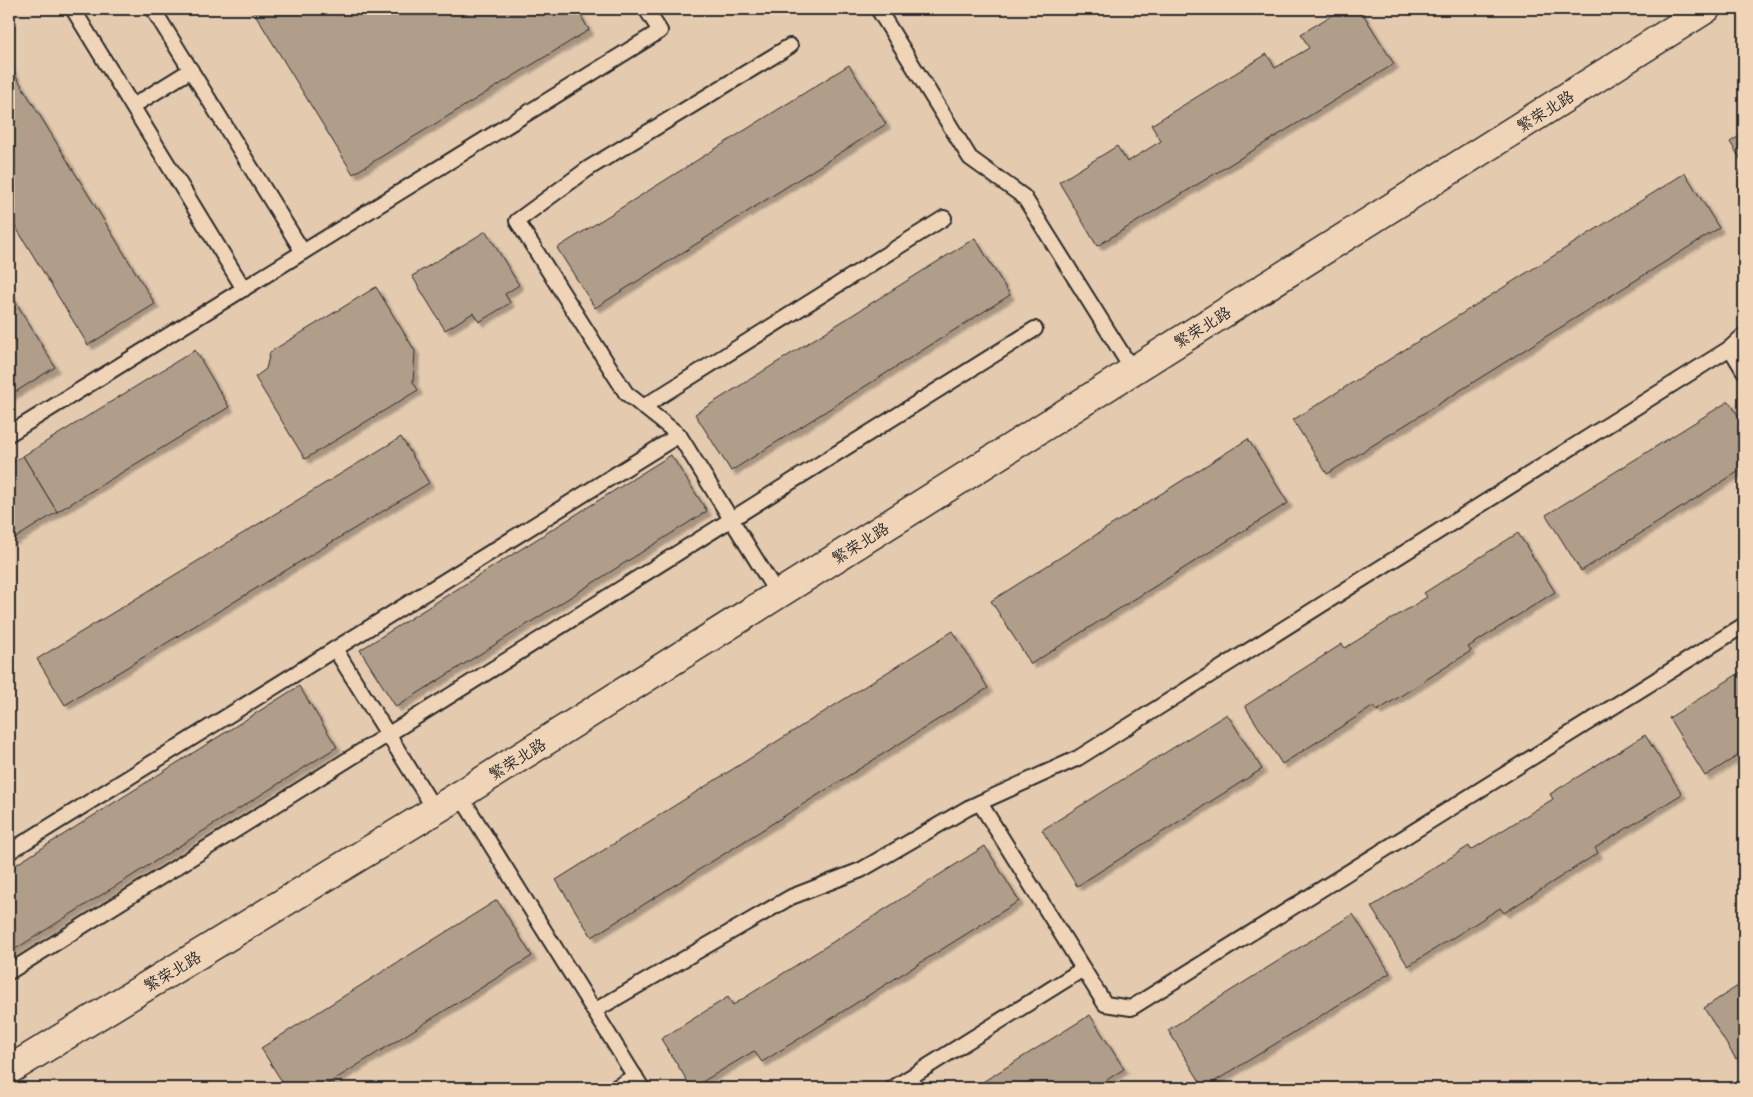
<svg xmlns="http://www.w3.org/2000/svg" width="1753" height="1097" viewBox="0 0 1753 1097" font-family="'Patrick Hand','LXGW WenKai TC',sans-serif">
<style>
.building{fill:#b09d8a;stroke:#2b2b2b;filter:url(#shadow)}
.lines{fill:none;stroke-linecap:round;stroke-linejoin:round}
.service-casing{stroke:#2b2b2b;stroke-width:18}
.tertiary-casing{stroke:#2b2b2b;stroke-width:31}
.service{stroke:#f0d4b7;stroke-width:14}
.tertiary{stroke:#f0d4b7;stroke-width:28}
.labels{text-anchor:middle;stroke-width:4;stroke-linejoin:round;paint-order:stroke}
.street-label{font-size:16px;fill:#2b2b2b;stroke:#f0d4b7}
</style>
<defs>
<filter id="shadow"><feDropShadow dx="4.5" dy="4.5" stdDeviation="1" flood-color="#0004"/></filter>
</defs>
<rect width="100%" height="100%" fill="#e4caaf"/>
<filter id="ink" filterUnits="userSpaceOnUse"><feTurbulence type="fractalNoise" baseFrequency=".02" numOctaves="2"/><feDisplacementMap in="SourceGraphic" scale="10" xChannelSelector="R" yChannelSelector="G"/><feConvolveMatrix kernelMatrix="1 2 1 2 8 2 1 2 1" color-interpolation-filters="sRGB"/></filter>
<g filter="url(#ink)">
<g class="building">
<path d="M252,9H577L589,30L353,174Z"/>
<path d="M1342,9H1360L1394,64L1097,246L1059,182L1117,146L1127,162L1161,141L1151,125L1267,54L1275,68L1309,48L1301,34Z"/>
<path d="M9,65L155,304L88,345L9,216Z"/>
<path d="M849,65L886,124L595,308L557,248Z"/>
<path d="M1744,133V165L1730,142Z"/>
<path d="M1685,173L1719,228L1327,474L1293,420Z"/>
<path d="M486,231L519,285L505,294L510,303L479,322L473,313L445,330L412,276Z"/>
<path d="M975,238L1010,295L731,471L695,414Z"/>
<path d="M376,287L415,351L413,382L418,390L305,459L255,377L266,369L270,352Z"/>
<path d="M9,291L55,367L9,396Z"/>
<path d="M195,350L229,407L57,512L23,456Z"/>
<path d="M1729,401L1744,425V468L1581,571L1546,515Z"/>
<path d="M401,437L429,483L65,705L37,659Z"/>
<path d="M1248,439L1288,503L1031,664L991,601Z"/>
<path d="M671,455L707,511L396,707L360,650Z"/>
<path d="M23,456L57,512L9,542V464Z"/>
<path d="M1518,533L1555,592L1468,647L1471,651L1377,711L1374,706L1282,764L1245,706L1342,644L1345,648L1427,597L1424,593Z"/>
<path d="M953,631L988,688L592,937L556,880Z"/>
<path d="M1744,670V752L1705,776L1669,718Z"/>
<path d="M299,686L337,747L9,953V869Z"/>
<path d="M1227,714L1262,769L1077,886L1042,830Z"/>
<path d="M1645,735L1682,794L1595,848L1598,853L1504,913L1500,908L1408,966L1371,907L1469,846L1471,850L1553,799L1550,794Z"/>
<path d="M985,846L1019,901L762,1062L754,1051L692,1088L661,1039L728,997L733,1005Z"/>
<path d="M497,900L532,956L321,1088H286L261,1048Z"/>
<path d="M1353,914L1390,973L1204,1088L1168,1030Z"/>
<path d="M1744,982V1054L1736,1059L1704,1008Z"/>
<path d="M1090,1015L1124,1069L1094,1088H973Z"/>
</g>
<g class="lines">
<g class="service-casing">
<g id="service">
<path d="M73,9L244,289"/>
<path d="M153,9L303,252"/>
<path d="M878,9L970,158L1024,197L1133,371"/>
<path d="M133,106L191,70"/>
<path d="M1730,348L1744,371"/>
<path d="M643,407L944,218"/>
<path d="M9,434L660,31L646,9"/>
<path d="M778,595L679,435L626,393L517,221L589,168L790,46"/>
<path d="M460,795L642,1088"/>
<path d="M980,803L1105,1004L1131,1008L1744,625"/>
<path d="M435,810L335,649L679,435"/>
<path d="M9,852L335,649"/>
<path d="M9,972L1035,329"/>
<path d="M594,1011L791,897L861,870L968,808L1078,758L1730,348L1744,335"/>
<path d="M615,1088L635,1076"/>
<path d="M893,1088L1083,969"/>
</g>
</g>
<g class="tertiary-casing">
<path id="tertiary" d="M9,1070L460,795L1706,9"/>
</g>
<use href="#service" class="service"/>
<use href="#tertiary" class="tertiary"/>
</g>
</g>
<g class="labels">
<g class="street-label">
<text transform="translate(1545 111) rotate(-32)" y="6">繁荣北路</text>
<text transform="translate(1202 327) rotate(-32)" y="6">繁荣北路</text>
<text transform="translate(860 543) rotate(-32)" y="6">繁荣北路</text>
<text transform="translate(517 759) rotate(-32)" y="6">繁荣北路</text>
<text transform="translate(172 971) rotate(-31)" y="6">繁荣北路</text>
</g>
</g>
<rect width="1753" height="1097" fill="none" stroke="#f0d4b7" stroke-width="30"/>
<rect x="15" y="15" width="1723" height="1067" fill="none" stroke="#2b2b2b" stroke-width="2" filter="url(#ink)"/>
</svg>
